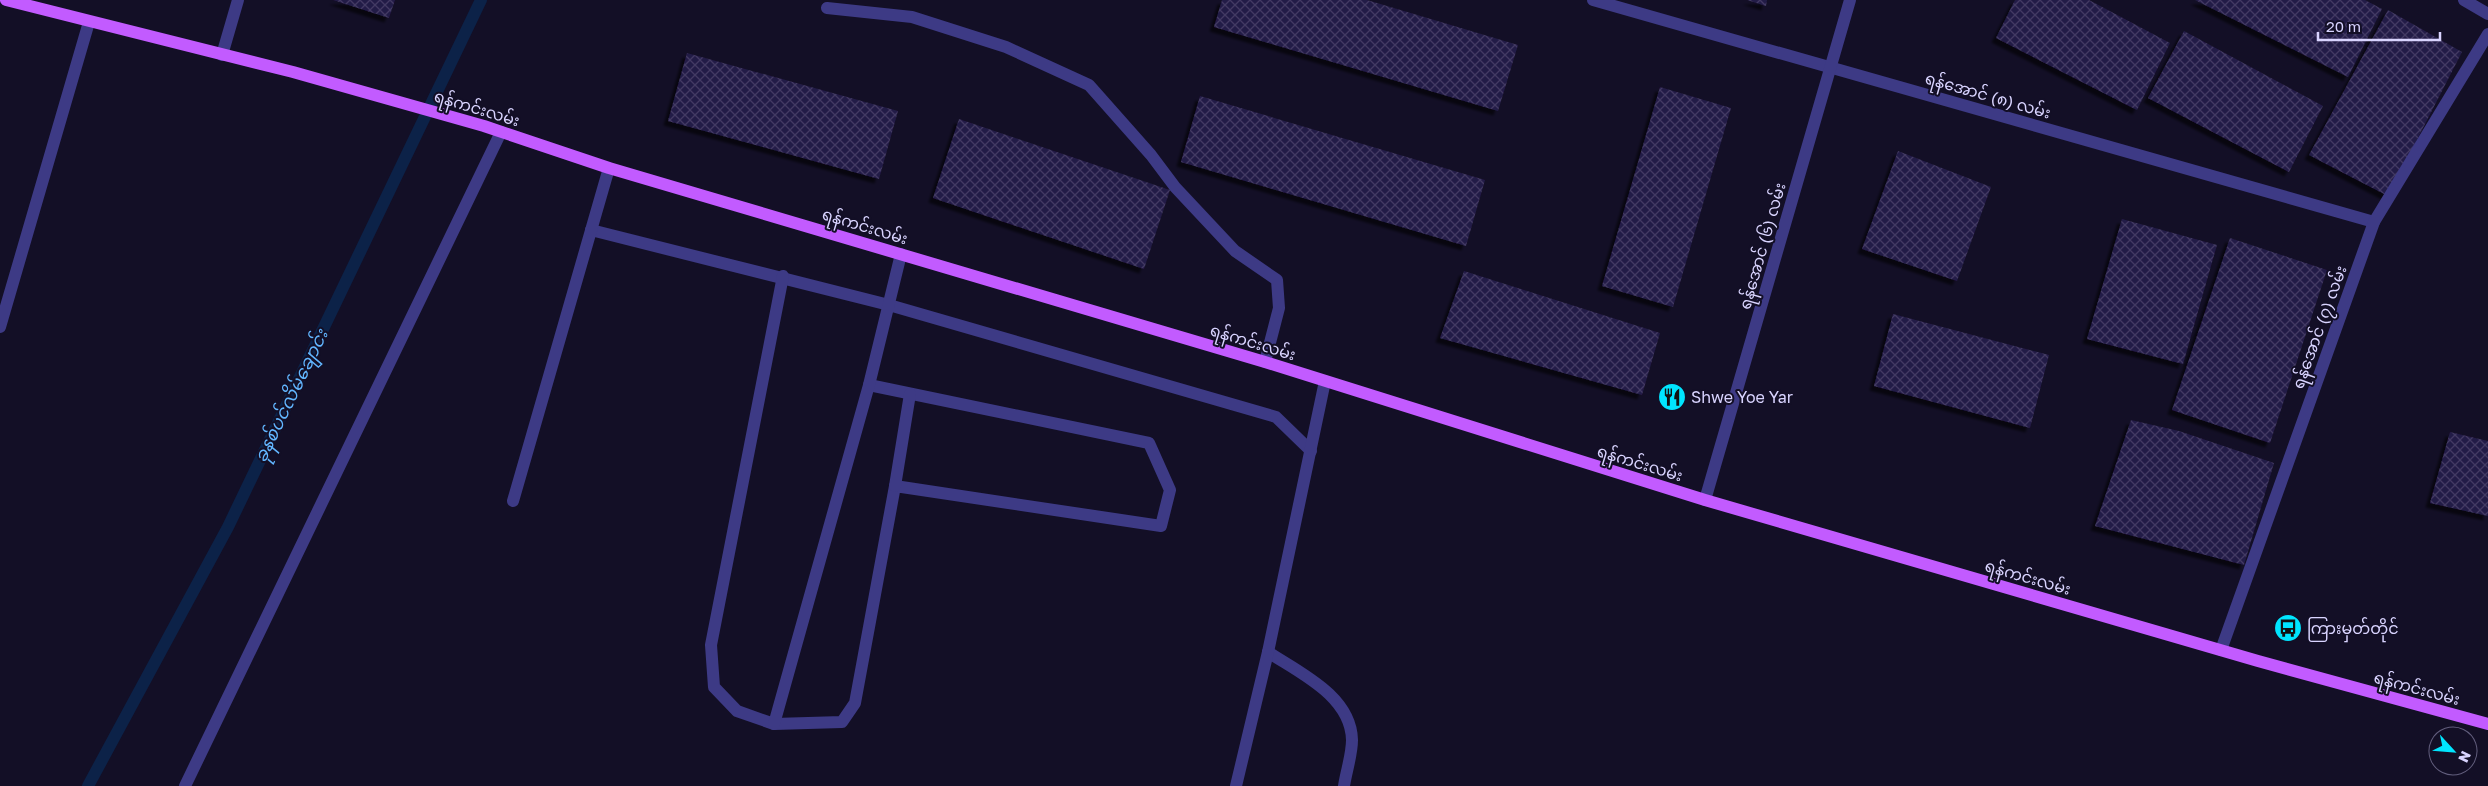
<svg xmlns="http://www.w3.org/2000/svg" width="2488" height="786" viewBox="0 0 2488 786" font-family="'Golos Text','Noto Sans Myanmar',sans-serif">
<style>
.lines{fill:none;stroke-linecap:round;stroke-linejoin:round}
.stream{stroke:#0c2248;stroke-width:12}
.building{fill:url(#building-cross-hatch);filter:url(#shadow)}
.minor{stroke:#3d3a85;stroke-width:12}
.major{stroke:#c25bff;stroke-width:12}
.labels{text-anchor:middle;stroke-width:4;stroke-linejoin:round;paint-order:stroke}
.street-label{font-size:16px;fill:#d9d4ff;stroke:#130f26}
.poi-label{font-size:16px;fill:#d9d4ff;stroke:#130f26;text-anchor:start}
.water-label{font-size:18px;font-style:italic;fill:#62b6ff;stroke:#130f26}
</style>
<defs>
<pattern id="building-cross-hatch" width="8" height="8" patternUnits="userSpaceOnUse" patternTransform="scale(1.25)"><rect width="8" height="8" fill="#241b47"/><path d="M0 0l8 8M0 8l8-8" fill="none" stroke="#433b63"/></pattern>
<filter id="shadow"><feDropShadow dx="-4.5" dy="4.5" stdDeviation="1" flood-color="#0009"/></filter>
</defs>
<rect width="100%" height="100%" fill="#130f26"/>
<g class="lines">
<path class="stream" d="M88,786L228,527L481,0"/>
</g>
<g class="building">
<path d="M333,0H395L389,18Z"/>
<path d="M1222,0H1367L1518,45L1498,111L1214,27Z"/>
<path d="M1747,0H1767L1766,6Z"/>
<path d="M2015,0H2089L2170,43L2137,110L1996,38Z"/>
<path d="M2195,0H2365L2382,9L2348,77Z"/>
<path d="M2388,10L2462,52L2388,196L2309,155Z"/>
<path d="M2184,31L2323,106L2289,172L2148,98Z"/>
<path d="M687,53L898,111L879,179L668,121Z"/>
<path d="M1660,87L1731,108L1673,307L1602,286Z"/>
<path d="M1200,96L1485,180L1466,246L1181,162Z"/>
<path d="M959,119L1170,190L1144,269L933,198Z"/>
<path d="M1898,151L1991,187L1957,281L1862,249Z"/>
<path d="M2122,219L2217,245L2183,364L2087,339Z"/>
<path d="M2230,238L2327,270L2270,443L2172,410Z"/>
<path d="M1464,271L1660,333L1642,395L1440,338Z"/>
<path d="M1893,314L2049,355L2030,428L1874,386Z"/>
<path d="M2131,420L2179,431L2274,463L2244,565L2095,526Z"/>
<path d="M2450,432L2488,441V516L2430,503Z"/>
</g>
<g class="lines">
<g class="minor">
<path d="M1593,0L2374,222"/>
<path d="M2464,0L2488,14"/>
<path d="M827,8L912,17L1006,47L1089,85L1151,155L1175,187L1235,251L1277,280L1279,308L1265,362"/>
<path d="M222,55L238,0"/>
<path d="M591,230L889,305L1276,417L1311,451"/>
<path d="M783,276L711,645L714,687L737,711L774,724L842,722L855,703L895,486L1161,526L1170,490L1149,443L869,385"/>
<path d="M0,327L89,22"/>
<path d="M895,486L910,394"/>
<path d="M1705,500L1850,0"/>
<path d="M513,501L609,168"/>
<path d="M2221,650L2374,222L2488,34"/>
<path d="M1268,652C1300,673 1351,696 1352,740C1352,755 1346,772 1344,786"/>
<path d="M774,724L869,385L901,254"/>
<path d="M185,786L501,132"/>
<path d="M1236,786L1268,652L1325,381"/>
</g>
<path class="major" d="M6,0L293,72L484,126L609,168L1265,362L1705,500L2258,661L2488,724"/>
</g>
<defs>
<g id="restaurant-disc" transform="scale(1.4375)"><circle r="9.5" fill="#00e5ff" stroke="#130f26"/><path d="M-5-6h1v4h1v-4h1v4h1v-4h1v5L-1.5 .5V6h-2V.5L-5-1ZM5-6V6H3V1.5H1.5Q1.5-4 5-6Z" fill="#111"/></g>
<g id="bus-disc" transform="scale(1.4375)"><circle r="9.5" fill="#00e5ff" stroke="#130f26"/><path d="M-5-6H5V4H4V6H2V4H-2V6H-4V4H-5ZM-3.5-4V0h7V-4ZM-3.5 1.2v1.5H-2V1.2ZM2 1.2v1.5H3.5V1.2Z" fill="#111"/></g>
</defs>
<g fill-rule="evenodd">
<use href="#restaurant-disc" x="1672" y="397"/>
<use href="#bus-disc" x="2288" y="628"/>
</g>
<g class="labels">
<g class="street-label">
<text transform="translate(1988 95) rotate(16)" y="6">ရန်အောင် (၈) လမ်း</text>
<text transform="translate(477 108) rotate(17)" y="6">ရန်ကင်းလမ်း</text>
<text transform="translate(865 226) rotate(17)" y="6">ရန်ကင်းလမ်း</text>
<text transform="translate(1762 246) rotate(-74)" y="6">ရန်အောင် (၆) လမ်း</text>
<text transform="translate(2319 327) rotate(-70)" y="6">ရန်အောင် (၇) လမ်း</text>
<text transform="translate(1253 342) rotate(17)" y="6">ရန်ကင်းလမ်း</text>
<text transform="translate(1640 463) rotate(17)" y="6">ရန်ကင်းလမ်း</text>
<text transform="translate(2028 577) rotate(16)" y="6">ရန်ကင်းလမ်း</text>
<text transform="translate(2417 688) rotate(15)" y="6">ရန်ကင်းလမ်း</text>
</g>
<g class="poi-label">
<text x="1691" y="403">Shwe Yoe Yar</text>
<text x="2307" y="634">ကြားမှတ်တိုင်</text>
</g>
<g class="water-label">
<text transform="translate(291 396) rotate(-64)" y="6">ခုနစ်ပင်လိမ်ချောင်း</text>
</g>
</g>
<g transform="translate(2453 751) rotate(116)"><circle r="24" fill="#130f26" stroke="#625e7d"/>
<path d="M0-4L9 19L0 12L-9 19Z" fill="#00e5ff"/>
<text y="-8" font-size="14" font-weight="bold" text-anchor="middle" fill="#d9d4ff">N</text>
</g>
<path d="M2318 32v8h122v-8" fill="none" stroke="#d9d4ff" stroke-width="2.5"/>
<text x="2326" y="32" font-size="15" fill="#d9d4ff" stroke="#130f26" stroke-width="4" paint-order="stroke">20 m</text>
</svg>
